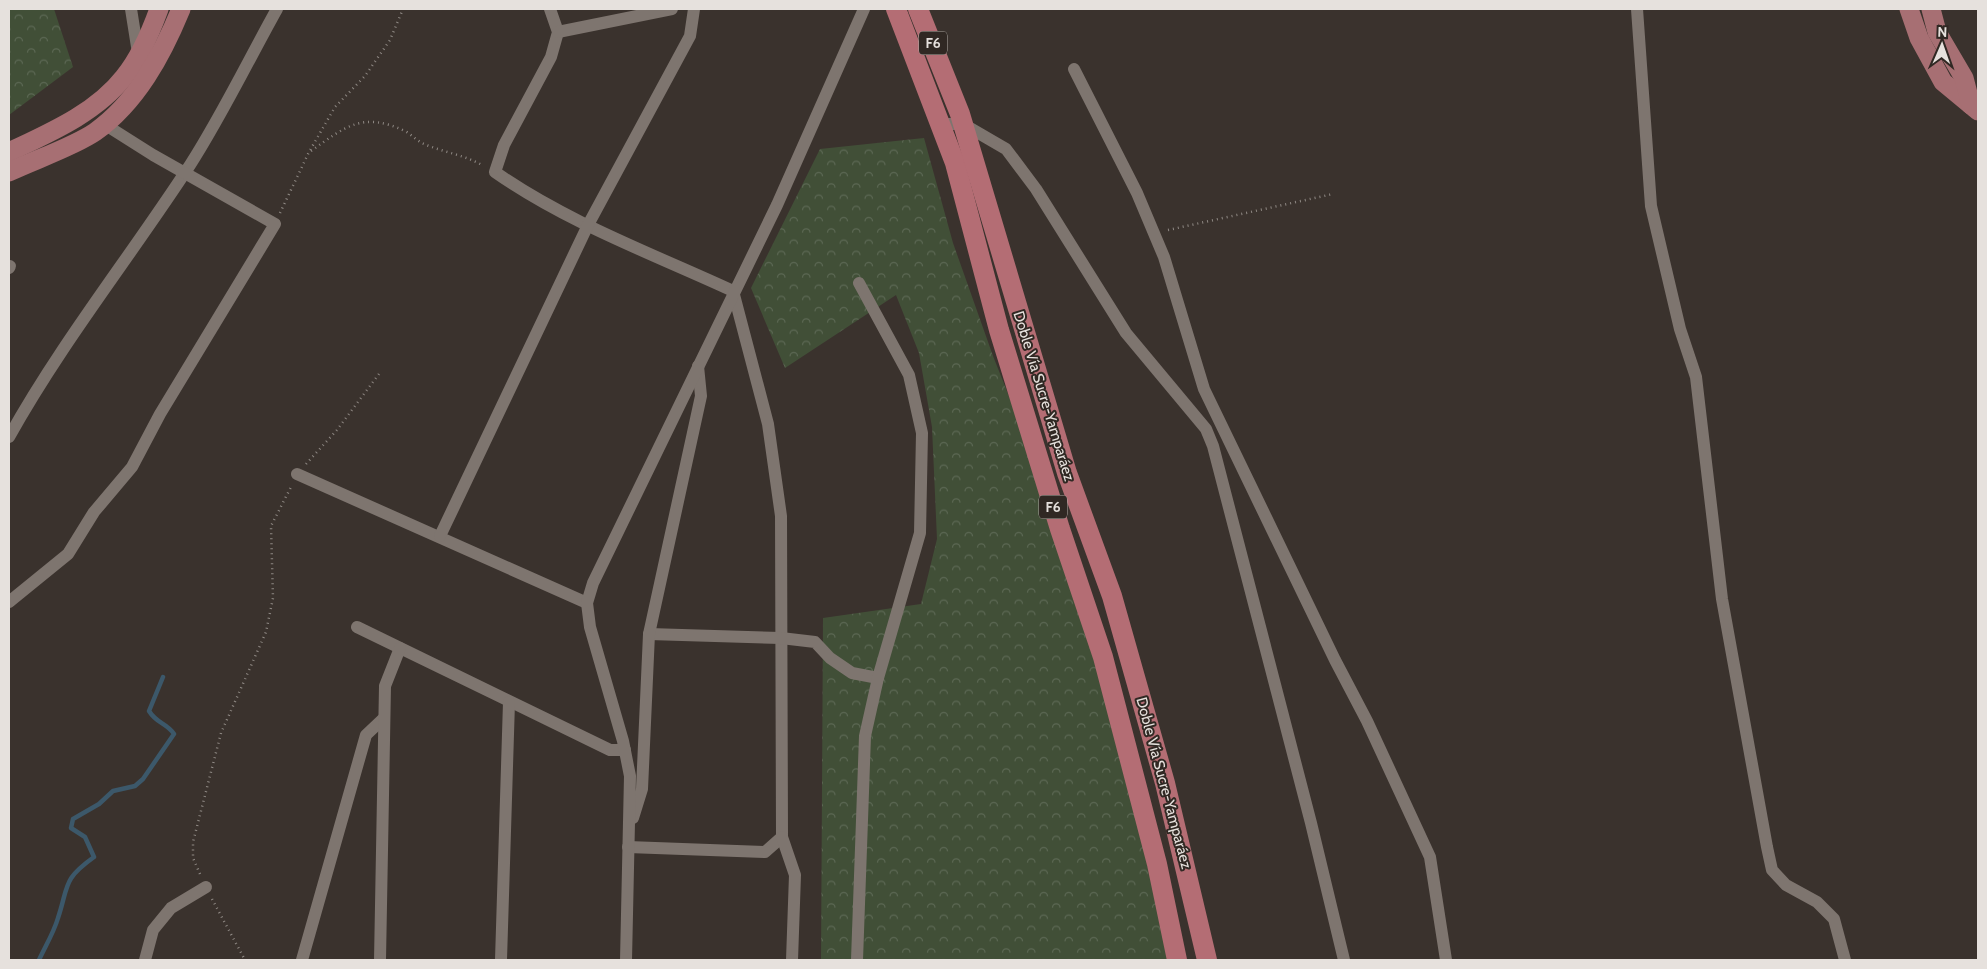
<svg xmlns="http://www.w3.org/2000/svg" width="1987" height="969" viewBox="0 0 1987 969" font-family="Cabin,sans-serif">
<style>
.forest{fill:url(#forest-crowns)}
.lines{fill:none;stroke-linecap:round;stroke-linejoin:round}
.stream{stroke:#3c586a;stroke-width:4.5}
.path{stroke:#8f8984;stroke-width:2.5;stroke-dasharray:1 4;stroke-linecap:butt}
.minor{stroke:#7e756f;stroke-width:12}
.primary{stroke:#a76f73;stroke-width:19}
.trunk{stroke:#b46d74;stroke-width:20}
.labels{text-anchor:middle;stroke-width:4;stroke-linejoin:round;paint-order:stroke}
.shield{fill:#302823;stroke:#afaaa5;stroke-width:1}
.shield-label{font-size:14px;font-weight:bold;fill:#e6e1dd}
.street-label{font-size:15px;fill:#e6e1dd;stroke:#302823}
</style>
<defs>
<pattern id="forest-crowns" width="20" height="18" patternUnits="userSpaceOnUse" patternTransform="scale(1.25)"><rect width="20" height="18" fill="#414f37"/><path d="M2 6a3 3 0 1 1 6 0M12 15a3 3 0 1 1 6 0" fill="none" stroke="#5c6854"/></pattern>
</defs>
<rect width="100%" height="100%" fill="#3a322d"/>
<g class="forest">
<path d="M9,9H54L73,67L9,115Z"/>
<path d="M924,138L953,243L993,356L1049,497L1182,960H821L823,618L921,604L937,539L932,427L919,353L896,295L785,368L751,288L820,149Z"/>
</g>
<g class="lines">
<path class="stream" d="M39,960C45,947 54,932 58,918C69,885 62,880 94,857L85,837L71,828L73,819L99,804L113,791L135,786L143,779L174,734C167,723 157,724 149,711L163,677"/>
<g class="path">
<path d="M311,151C345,127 362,111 405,131C412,135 417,141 424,144C443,152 464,155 482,165"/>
<path d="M280,213L309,152L335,107L365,76L390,40L403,9"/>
<path d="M1168,230L1333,194"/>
<path d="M306,464L337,430L379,374"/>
<path d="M200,874L193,858V842L221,733L266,632L273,598L271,526L292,485"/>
<path d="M212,899L245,960"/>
</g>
<g class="minor">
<path d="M131,9L138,53L141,54"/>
<path d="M550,9L558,32L551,57L504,145L495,172C568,223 653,254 733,291L768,424L781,516L782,837L765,852L628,847"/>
<path d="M1637,9L1651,206L1680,329L1696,377L1722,599L1767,847L1772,870L1786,885L1817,902L1834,919L1845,960"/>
<path d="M558,32L672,9"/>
<path d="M1074,69L1137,193L1164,257L1204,389L1335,660L1367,721L1430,857L1446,960"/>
<path d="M940,124H963L1006,149L1036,189L1126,333L1206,429L1213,446L1311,823L1344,960"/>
<path d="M9,268L10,266"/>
<path d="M9,437C62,342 130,257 190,165C221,117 249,59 277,9"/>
<path d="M297,474L587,603"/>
<path d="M440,536L588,225L690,36L694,9"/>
<path d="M9,602L68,554L94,512L132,467L160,414L275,224L153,155L104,124"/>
<path d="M357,627L610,750H625"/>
<path d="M649,634L781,638L815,642L830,658L852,673L878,678"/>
<path d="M633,818L642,789L649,634L701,396L698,366"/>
<path d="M782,837L795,875L792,960"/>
<path d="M145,960L153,930L171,908L206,887"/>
<path d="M302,960L366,735L384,718"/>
<path d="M380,960L385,686L400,648"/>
<path d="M501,960L509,702"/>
<path d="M626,960L630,776L623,741L590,627L587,603L593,583L777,205L864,9"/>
<path d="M857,960L865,736L878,678L920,533L922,433L909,375L859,283"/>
</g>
<g class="primary">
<path d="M1909,9L1919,38L1943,82L1978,111"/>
<path d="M1931,9L1937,32L1964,78L1971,105"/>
<path d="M9,152C49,133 96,113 124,77C139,59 151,31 159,9"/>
<path d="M9,172C34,160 73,147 95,132C137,102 162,55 181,9"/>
</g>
<g class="trunk">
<path d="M896,9L955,163L999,330L1060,529L1103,657L1157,864L1177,960"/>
<path d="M918,9L960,114L1067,473L1112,596L1165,783L1207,960"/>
</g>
</g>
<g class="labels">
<g class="shield">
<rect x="919" y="31.5" width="28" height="23" rx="4"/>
<rect x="1039" y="495.5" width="28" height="23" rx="4"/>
</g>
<g class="shield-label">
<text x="933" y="48">F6</text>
<text x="1053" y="512">F6</text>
</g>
<g class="street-label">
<text transform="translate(1044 396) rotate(73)" y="5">Doble Vía Sucre-Yamparáez</text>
<text transform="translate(1164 783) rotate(75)" y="5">Doble Vía Sucre-Yamparáez</text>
</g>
</g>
<rect width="1987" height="969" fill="none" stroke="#e6e1dd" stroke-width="20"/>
<g transform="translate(1942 45) rotate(2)" stroke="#302823" stroke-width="4" paint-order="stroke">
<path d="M0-4L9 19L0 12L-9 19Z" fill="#e6e1dd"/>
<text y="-8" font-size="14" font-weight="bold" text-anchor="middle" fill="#e6e1dd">N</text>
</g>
</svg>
